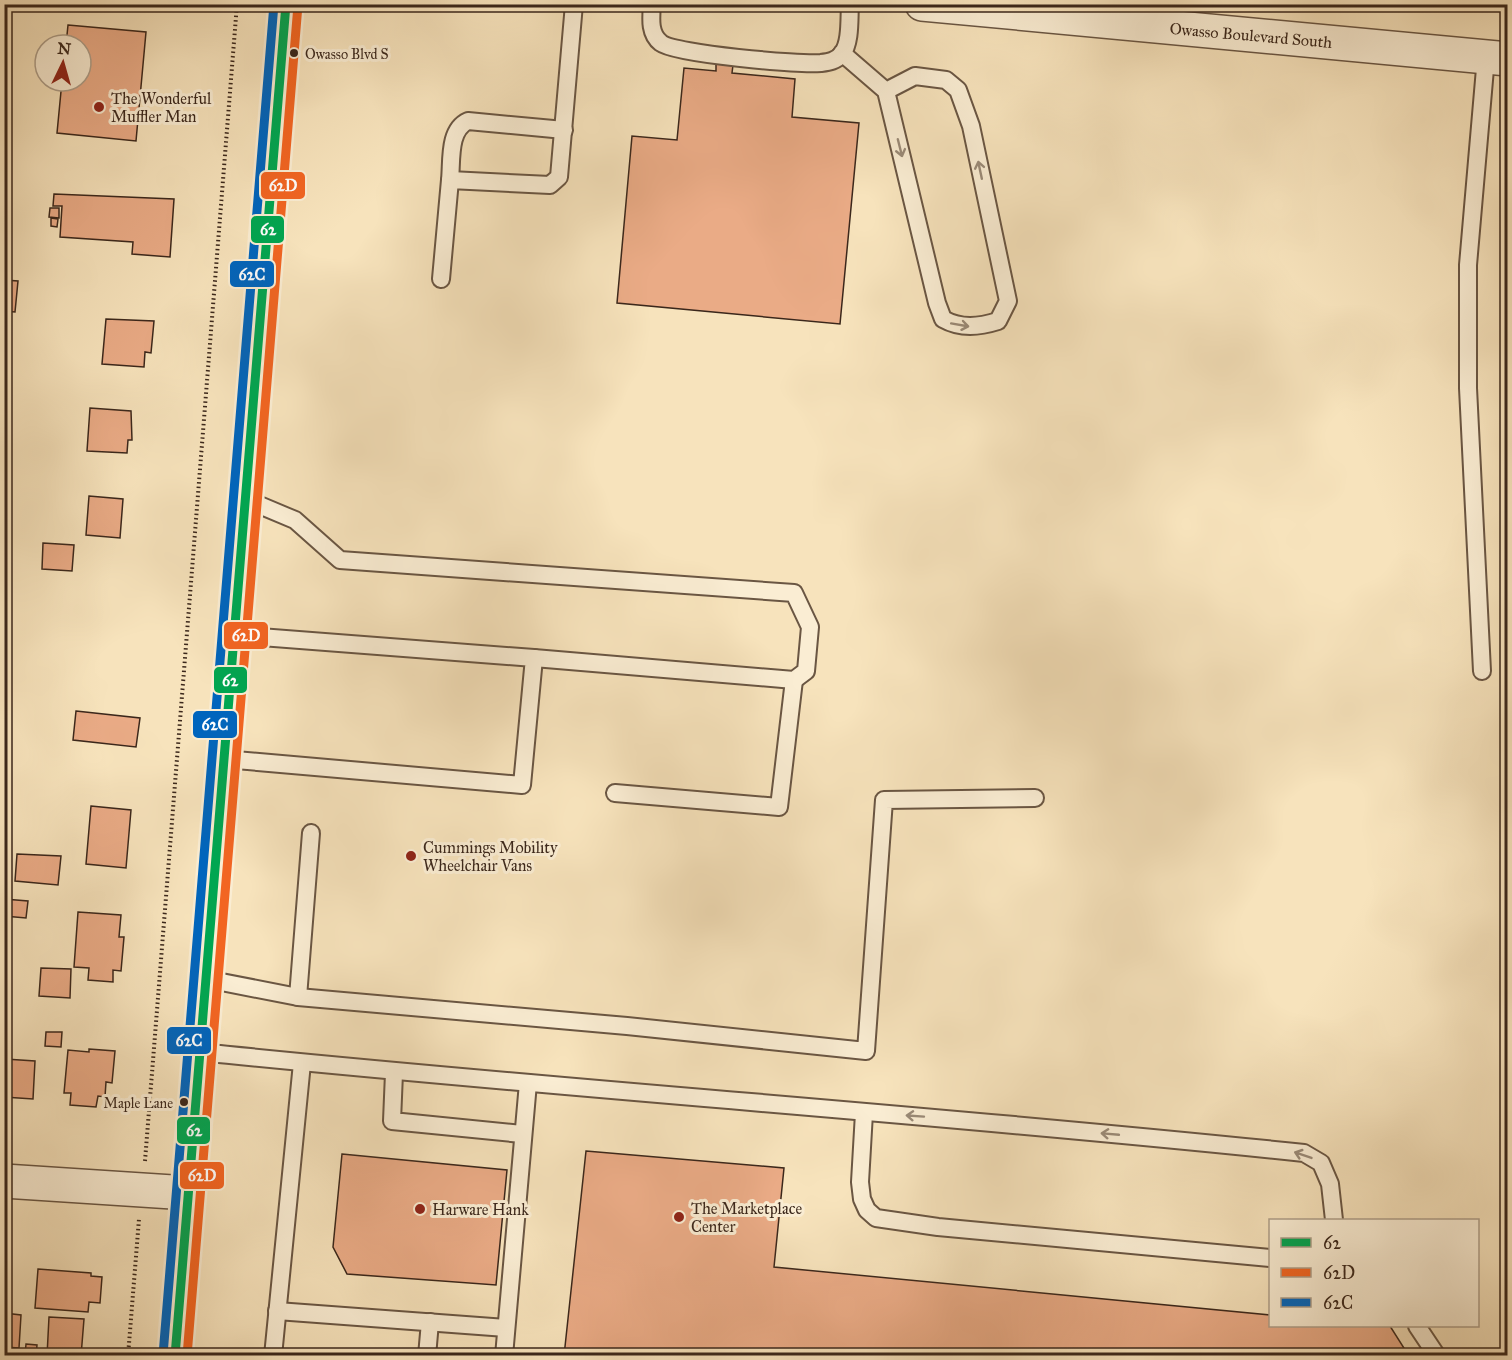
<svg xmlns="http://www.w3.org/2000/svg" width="1512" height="1360" viewBox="0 0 1512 1360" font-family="'IM FELL Great Primer',serif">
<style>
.building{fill:#eaab86;stroke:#3b271b;stroke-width:1.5}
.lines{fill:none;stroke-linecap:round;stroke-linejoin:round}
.service-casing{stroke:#6a5643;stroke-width:20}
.minor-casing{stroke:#6a5643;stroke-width:36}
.tertiary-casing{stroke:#6a5643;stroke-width:36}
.secondary-casing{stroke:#3b271b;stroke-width:36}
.path{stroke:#3b271b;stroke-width:4;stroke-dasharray:1.5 3;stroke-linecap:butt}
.service{stroke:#faedd3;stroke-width:16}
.minor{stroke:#faedd3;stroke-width:33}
.tertiary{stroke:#faedd3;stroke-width:33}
.secondary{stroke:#faedd3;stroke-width:33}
.bus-1-casing{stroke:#faedd3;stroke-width:14}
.bus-2-casing{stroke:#faedd3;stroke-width:14}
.bus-3-casing{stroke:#faedd3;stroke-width:14}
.bus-1{stroke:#00a651;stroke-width:9}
.bus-2{stroke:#f26522;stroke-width:9}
.bus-3{stroke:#0065bd;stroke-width:9}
.oneway{stroke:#9a8a77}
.bus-dot{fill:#3b271b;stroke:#faedd3;stroke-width:2}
.poi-dot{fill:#8f2418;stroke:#faedd3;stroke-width:2}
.labels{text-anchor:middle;stroke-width:6;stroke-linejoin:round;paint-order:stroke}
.bus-label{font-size:14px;fill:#3b271b;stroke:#faedd3;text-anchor:start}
.street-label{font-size:16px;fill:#3b271b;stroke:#faedd3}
.poi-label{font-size:16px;fill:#3b271b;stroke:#faedd3;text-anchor:start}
.line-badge{stroke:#faedd3;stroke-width:2}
.badge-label{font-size:16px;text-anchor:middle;font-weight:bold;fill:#fff}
</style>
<rect width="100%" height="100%" fill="#f7e3bc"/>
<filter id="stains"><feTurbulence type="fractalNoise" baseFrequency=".00333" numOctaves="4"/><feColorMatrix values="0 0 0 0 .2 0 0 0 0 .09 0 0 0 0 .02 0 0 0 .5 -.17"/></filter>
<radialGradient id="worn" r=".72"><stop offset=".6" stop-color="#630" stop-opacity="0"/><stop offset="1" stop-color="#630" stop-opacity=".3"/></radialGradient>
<g class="building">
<path d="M68,25L146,32L136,141L57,133L62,81H81V45H66Z"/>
<path d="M716,63L733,65L732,73L795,79L792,117L859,123L840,324L617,303L632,136L677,140L684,68L716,71Z"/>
<path d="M54,194L174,199L170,257L132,254L133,242L60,237L62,206H53Z"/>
<path d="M50,208H59V218L49,217Z"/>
<path d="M51,218L58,219L57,227L51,226Z"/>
<path d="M4,280L18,281L15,312L4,311Z"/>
<path d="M106,319L154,321L151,353L145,352L144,367L102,364Z"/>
<path d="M90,408L131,411L132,440H128L127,453L87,451Z"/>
<path d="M89,496L123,499L120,538L86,535Z"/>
<path d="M43,543L74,545L72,571L42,569Z"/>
<path d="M76,711L140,718L136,747L73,740Z"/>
<path d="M91,806L131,810L126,868L86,864Z"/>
<path d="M17,854L61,856L58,885L15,881Z"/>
<path d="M4,899L28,901L26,918L4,916Z"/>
<path d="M78,912L121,915L119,937H124L121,971L113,970V982L88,980L89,968L74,967Z"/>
<path d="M41,968L71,969L70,998L39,996Z"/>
<path d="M46,1032H62L61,1047L45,1046Z"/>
<path d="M89,1049L115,1051L112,1083L106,1082L105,1097L98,1096L96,1107L70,1105L71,1093H64L68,1050L89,1052Z"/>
<path d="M5,1059L35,1061L33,1099L4,1097Z"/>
<path d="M586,1151L784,1168L774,1267L1270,1315V1326H1390L1409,1356H564Z"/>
<path d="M342,1154L507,1170L496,1285L347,1274L333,1247Z"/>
<path d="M38,1269L91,1273V1276L102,1277L100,1303L89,1302L88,1312L35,1308Z"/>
<path d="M4,1313L21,1315L19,1348L4,1347Z"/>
<path d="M49,1317L84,1319L81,1356H47Z"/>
<path d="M26,1344L37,1345L36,1356H25Z"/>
</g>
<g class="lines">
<g class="service-casing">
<g id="service">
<path d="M652,4C651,18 649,34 661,43C675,54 800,65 821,63C829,62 836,61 842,54C851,42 849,19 850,4"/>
<path d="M842,53L886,91L937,303L943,319C961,329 979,327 998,321L1008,301L971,126L958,90L946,80L915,76L886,91"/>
<path d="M450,180C452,161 448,130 468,121L564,130"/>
<path d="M441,279L450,180L550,185L559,177L574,4"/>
<path d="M245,499L295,520L340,560L794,593L810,627L806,671L794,680L534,658"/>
<path d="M1482,671L1468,388V265L1486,57"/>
<path d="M224,759L522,785L534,658L234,635"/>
<path d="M615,793L779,807L794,680"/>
<path d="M206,979L298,997L627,1026L866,1051L884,800L1035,798"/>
<path d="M298,997L311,833"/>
<path d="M200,1052C568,1090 937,1114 1304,1153L1321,1163L1330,1184L1334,1220"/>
<path d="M394,1073L392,1121L522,1134"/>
<path d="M864,1113L860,1182L862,1199L867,1210L876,1218L938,1227L1270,1258"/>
<path d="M277,1311L506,1328"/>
<path d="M1417,1326L1437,1356"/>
<path d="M273,1356L302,1063"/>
<path d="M427,1356L430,1322"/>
<path d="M504,1356L528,1083"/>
</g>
</g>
<g class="minor-casing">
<path id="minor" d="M4,1181L188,1193"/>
</g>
<g class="tertiary-casing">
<path id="tertiary" d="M922,4L1508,59"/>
</g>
<g class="secondary-casing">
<path id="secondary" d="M175,1356L286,4"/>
</g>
<g class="path">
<path d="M145,1161L237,4"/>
<path d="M128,1356L139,1219"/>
</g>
<use href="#service" class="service"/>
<use href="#minor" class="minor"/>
<use href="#tertiary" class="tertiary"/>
<use href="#secondary" class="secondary"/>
<g class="bus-1-casing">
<path id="bus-1" d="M175,1356L286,4"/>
</g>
<g class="bus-2-casing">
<path id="bus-2" d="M187,1356L298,5"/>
</g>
<g class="bus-3-casing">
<path id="bus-3" d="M163,1355L274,4"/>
</g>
<use href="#bus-1" class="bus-1"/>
<use href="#bus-2" class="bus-2"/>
<use href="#bus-3" class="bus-3"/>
</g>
<defs><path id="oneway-shaft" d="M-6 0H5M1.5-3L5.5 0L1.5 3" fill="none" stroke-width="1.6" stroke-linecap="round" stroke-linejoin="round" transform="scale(1.5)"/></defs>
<g class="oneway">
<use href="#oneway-shaft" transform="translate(900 148) rotate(76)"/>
<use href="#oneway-shaft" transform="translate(980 170) rotate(-102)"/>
<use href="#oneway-shaft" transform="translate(960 325) rotate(10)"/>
<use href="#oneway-shaft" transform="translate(915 1116) rotate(-176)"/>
<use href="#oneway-shaft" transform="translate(1110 1134) rotate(-175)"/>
<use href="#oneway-shaft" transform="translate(1303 1155) rotate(-161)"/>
</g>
<g class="bus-dot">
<circle cx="294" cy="53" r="5"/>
<circle cx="184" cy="1102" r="5"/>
</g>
<g class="poi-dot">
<circle cx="99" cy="107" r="6"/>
<circle cx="411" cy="856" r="6"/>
<circle cx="420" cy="1209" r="6"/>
<circle cx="679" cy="1217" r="6"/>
</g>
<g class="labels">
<g class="bus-label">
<text x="305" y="59">Owasso Blvd S</text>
<text x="173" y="1108" text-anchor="end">Maple Lane</text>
</g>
<g class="street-label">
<text transform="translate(1251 35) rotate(5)" y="6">Owasso Boulevard South</text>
</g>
<g class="poi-label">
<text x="111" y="104">The Wonderful<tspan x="111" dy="18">Muffler Man</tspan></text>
<text x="423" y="853">Cummings Mobility<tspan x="423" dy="18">Wheelchair Vans</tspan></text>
<text x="691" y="1214">The Marketplace<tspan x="691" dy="18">Center</tspan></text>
<text x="432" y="1215">Harware Hank</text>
</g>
</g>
<g class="line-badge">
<rect x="260" y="171" width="46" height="29" rx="6" fill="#f26522"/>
<rect x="250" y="215" width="35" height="29" rx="6" fill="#00a651"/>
<rect x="229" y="260" width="46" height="28" rx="6" fill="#0065bd"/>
<rect x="223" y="621" width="46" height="29" rx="6" fill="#f26522"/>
<rect x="213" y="666" width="35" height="28" rx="6" fill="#00a651"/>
<rect x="192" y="710" width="46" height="29" rx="6" fill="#0065bd"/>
<rect x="166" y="1026" width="46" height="29" rx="6" fill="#0065bd"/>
<rect x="176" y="1116" width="35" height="29" rx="6" fill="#00a651"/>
<rect x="179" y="1161" width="46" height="29" rx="6" fill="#f26522"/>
</g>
<g class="badge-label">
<text x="283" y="191">62D</text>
<text x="268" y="235">62</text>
<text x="252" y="280">62C</text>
<text x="246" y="641">62D</text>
<text x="230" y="686">62</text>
<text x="215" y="730">62C</text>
<text x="189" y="1046">62C</text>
<text x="194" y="1136">62</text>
<text x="202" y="1181">62D</text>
</g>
<rect width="1512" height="1360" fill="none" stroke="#f7e3bc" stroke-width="24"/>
<rect x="6" y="6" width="1500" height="1348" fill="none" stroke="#3b271b" stroke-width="3"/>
<rect x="12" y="12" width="1488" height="1336" fill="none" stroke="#3b271b" stroke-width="1.5"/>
<rect x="1269" y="1219" width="210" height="108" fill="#faedd3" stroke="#ae9e89" stroke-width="1.5"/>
<rect x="1281" y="1238" width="30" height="9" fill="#00a651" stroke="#ae9e89" stroke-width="1.5"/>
<text x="1323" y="1249" font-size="18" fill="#3b271b">62</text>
<rect x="1281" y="1268" width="30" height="9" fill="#f26522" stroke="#ae9e89" stroke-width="1.5"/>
<text x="1323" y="1279" font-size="18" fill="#3b271b">62D</text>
<rect x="1281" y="1298" width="30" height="9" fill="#0065bd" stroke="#ae9e89" stroke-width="1.5"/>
<text x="1323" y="1309" font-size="18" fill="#3b271b">62C</text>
<g transform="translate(63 63) rotate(5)"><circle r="28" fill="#faedd3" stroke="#ae9e89" stroke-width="1.5"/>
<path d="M0-4.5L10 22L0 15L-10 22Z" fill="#8f2418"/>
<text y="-9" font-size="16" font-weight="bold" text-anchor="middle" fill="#3b271b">N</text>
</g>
<rect width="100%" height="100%" filter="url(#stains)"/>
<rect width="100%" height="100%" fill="url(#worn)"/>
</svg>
